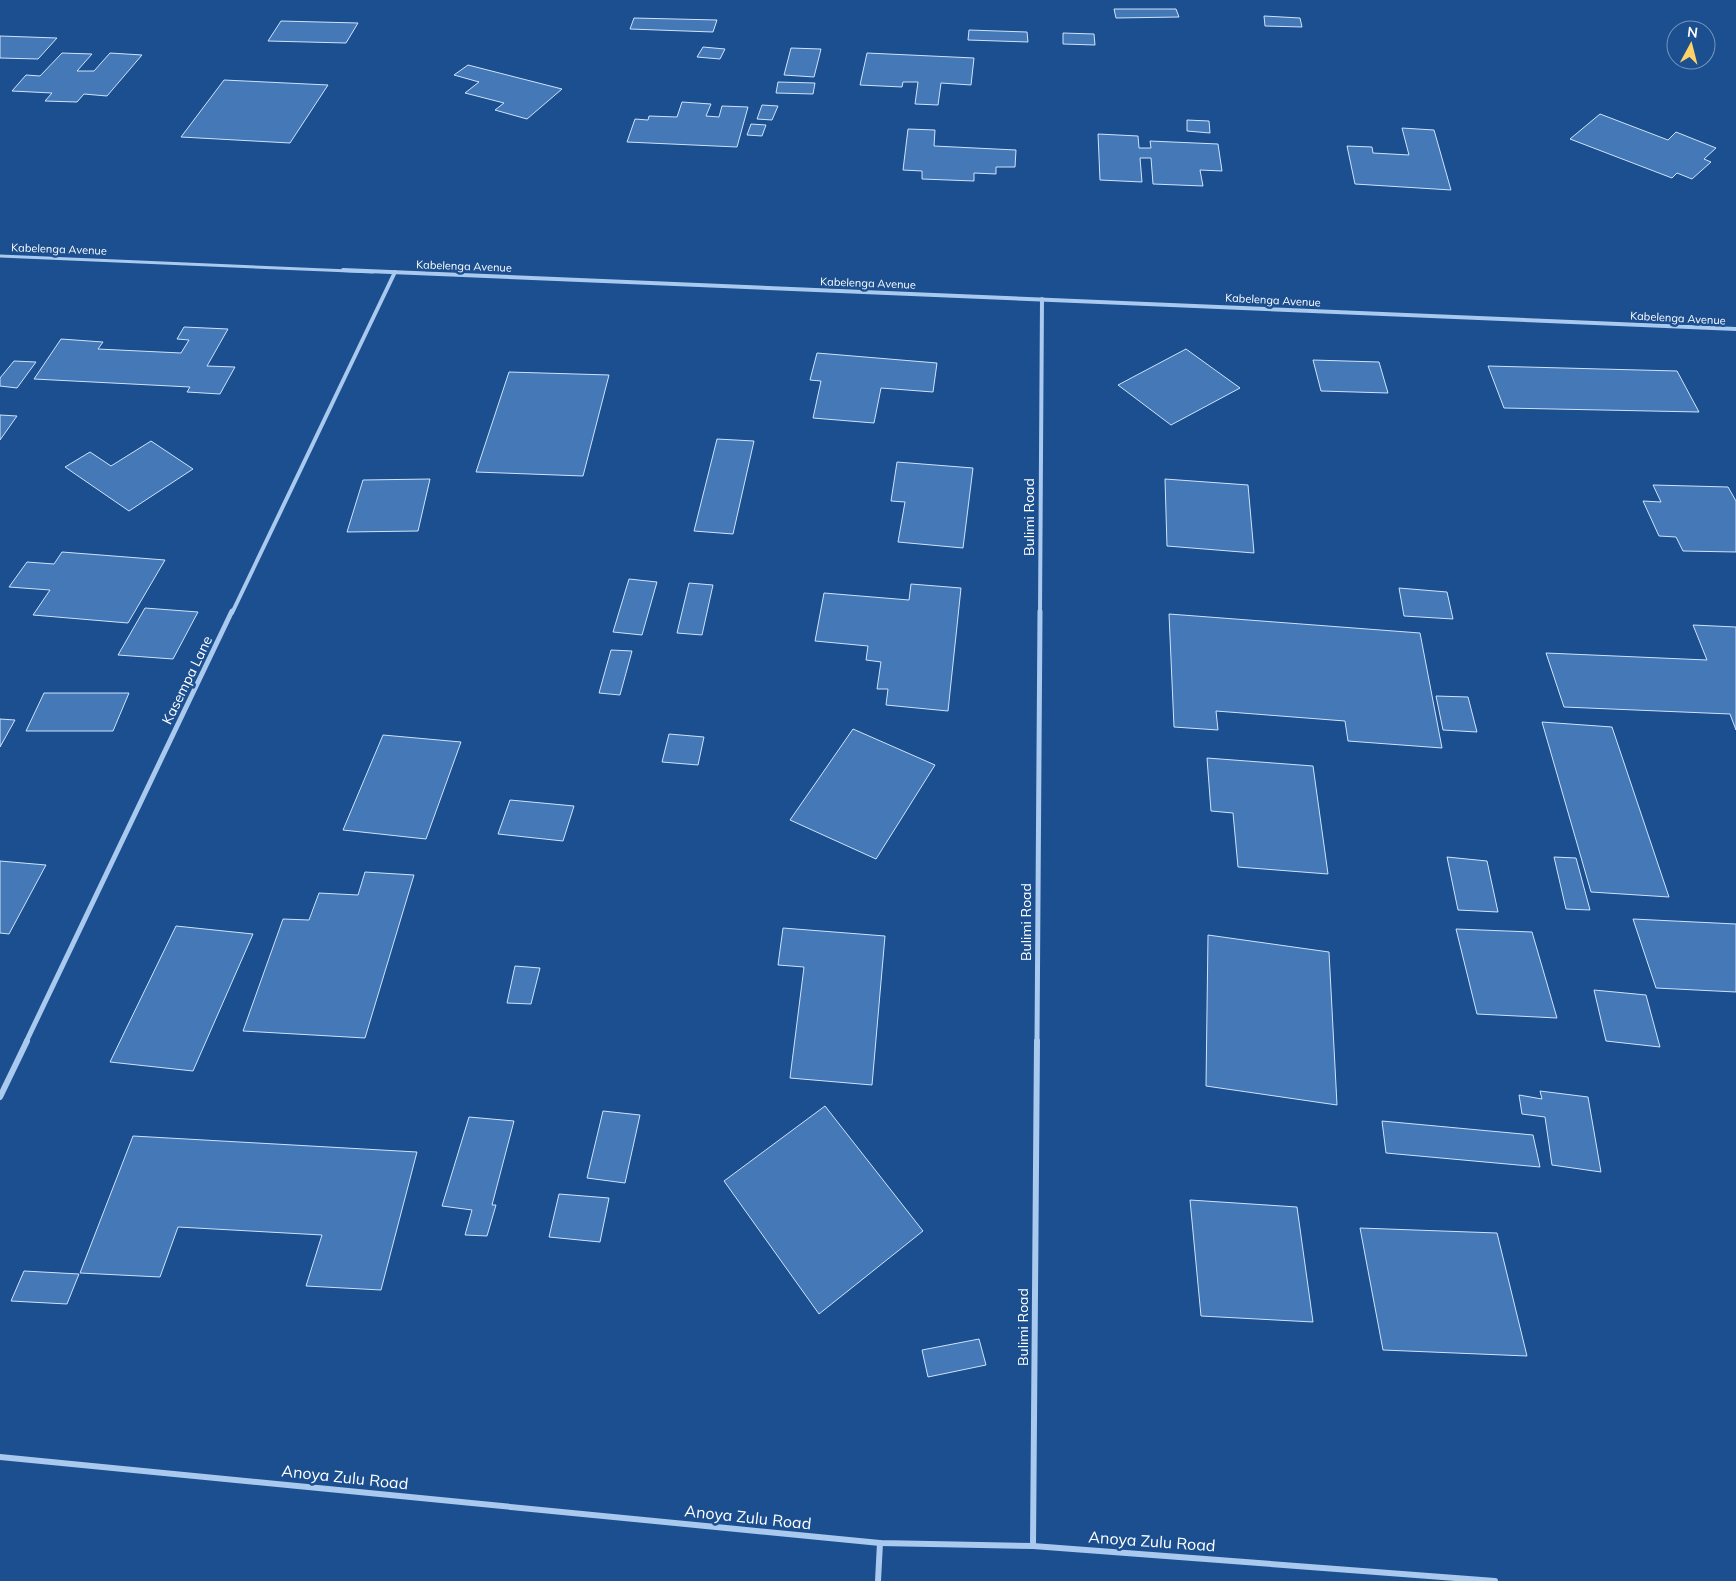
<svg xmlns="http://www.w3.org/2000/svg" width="1736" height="1581" viewBox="0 0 1736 1581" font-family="Mulish,sans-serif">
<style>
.building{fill:#4478b7;stroke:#cfe3fa}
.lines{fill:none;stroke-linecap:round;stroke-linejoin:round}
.street-far3{stroke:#a9c9ee;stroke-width:3}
.street-far2{stroke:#a9c9ee;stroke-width:4}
.street-far1{stroke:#a9c9ee;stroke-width:5}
.street{stroke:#a9c9ee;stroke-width:6}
.labels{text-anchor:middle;stroke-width:5;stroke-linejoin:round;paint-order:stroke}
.far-street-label{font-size:11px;fill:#fff;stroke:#1b4f8f}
.street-label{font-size:14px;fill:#fff;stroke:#1b4f8f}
.near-street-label{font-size:16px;fill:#fff;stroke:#1b4f8f}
</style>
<rect width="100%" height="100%" fill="#1b4f8f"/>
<g class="building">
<path d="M1114,9H1176L1179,17L1116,18Z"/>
<path d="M1264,16L1300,18L1302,27L1265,26Z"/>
<path d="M634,18L717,20L713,32L630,29Z"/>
<path d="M281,21L358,23L346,43L268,41Z"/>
<path d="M969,30L1027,32L1028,42L968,40Z"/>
<path d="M1063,33L1094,34L1095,45L1063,44Z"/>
<path d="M0,36L57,38L38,59L0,58Z"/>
<path d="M703,47L725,49L720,59L697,57Z"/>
<path d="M791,48L821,49L814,77L784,75Z"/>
<path d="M62,53L92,54L77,71H94L110,53L142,55L107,96L84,94L77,102L45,101L52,93L12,91L26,75L40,76Z"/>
<path d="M867,53L974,58L971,85L941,83L938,105L915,104L918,82H903L902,87L860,85Z"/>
<path d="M468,65L562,89L527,119L495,110L504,103L465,93L479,82L454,75Z"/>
<path d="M224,80L328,85L290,143L181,137Z"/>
<path d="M778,82L815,83L813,94L776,93Z"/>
<path d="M682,102L711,104L706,116L719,117L722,106L748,107L737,147L627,142L635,119L648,120L649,116L677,117Z"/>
<path d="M762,105L778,106L772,120L757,119Z"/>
<path d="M1600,114L1668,140L1676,132L1716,148L1704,159L1711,162L1692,179L1677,173L1672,178L1570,139Z"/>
<path d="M1187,120L1209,121L1210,133L1187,131Z"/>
<path d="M751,124L766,125L762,136L747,135Z"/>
<path d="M1402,128L1434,130L1451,190L1355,184L1347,146L1372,147L1373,153L1409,155Z"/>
<path d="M908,129L935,130L934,146L1016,150L1015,167H996V174L974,173V181L922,179V171L903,170Z"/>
<path d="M1098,134L1138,136L1139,148H1151L1150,141L1218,144L1222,171L1200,170L1203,186L1153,184L1151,158H1140L1142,182L1100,180Z"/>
<path d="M184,327L228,329L207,366L235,367L220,394L187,392L190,387L34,379L61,339L103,342L98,349L181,353L189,340L177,339Z"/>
<path d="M1186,349L1240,388L1171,425L1118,385Z"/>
<path d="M817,353L937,363L933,392L881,388L874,423L813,418L821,381L810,380Z"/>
<path d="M1313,360L1379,362L1388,393L1321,391Z"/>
<path d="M14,361L36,362L17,388L0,386V378Z"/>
<path d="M1488,366L1677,371L1699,412L1504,408Z"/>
<path d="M509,372L609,375L583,476L476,472Z"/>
<path d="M0,415L17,416L0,440Z"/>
<path d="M717,439L754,441L733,534L694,531Z"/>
<path d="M151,441L193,469L129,511L65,467L90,452L111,466Z"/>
<path d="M897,462L973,468L963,548L898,542L905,502L891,501Z"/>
<path d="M430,479L418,531L347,532L363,480Z"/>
<path d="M1165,479L1248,485L1254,553L1167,546Z"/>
<path d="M1653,485L1728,487L1736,501V552L1683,551L1676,537L1659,536L1643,501L1661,502Z"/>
<path d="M62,552L165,560L128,623L33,615L50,590L9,587L27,562L54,564Z"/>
<path d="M629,579L657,582L642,635L613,632Z"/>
<path d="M689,583L713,585L702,635L677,633Z"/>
<path d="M911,584L961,588L948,711L886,705L888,689H877L881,662L866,660L868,646L815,641L824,593L909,600Z"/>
<path d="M1399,588L1447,592L1453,619L1404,616Z"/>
<path d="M145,608L198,612L173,659L118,655Z"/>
<path d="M1169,614L1420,633L1442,748L1348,741L1345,721L1216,711L1218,730L1174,727Z"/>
<path d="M1693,625L1736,627V730L1730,714L1564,707L1546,653L1707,660Z"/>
<path d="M611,650L632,651L620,695L599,693Z"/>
<path d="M44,693H129L113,731H26Z"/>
<path d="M1436,696L1468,697L1477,732L1443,730Z"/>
<path d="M0,719L15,720L0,747Z"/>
<path d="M1542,722L1612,727L1669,897L1591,892Z"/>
<path d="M853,729L935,765L876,859L790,820Z"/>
<path d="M669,734L704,737L698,765L662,762Z"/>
<path d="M383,735L461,742L426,839L343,830Z"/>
<path d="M1207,758L1313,766L1328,874L1238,867L1233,813L1211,811Z"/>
<path d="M510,800L574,806L563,841L498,834Z"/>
<path d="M1447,857L1487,861L1498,912L1458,910Z"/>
<path d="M1554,857L1576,858L1590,910L1566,909Z"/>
<path d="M0,861L46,865L9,934L0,933Z"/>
<path d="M365,872L414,875L365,1038L243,1031L283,919L309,920L319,893L358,895Z"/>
<path d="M1633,919L1736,924V992L1656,988Z"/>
<path d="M176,926L253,934L193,1071L110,1062Z"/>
<path d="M783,928L885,936L872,1085L790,1078L804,967L778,965Z"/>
<path d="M1456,929L1532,932L1557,1018L1477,1014Z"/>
<path d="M1208,935L1329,952L1337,1105L1206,1086Z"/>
<path d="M515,966L540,968L531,1004L507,1003Z"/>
<path d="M1594,990L1646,995L1660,1047L1606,1041Z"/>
<path d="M1540,1091L1588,1097L1601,1172L1552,1165L1545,1117L1522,1114L1519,1095L1542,1099Z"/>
<path d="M825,1106L923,1231L819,1314L724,1181Z"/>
<path d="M603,1111L640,1115L625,1183L587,1178Z"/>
<path d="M469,1117L514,1121L492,1205H496L487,1236L465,1235L472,1210L442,1206Z"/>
<path d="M1382,1121L1533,1135L1540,1167L1386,1153Z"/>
<path d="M133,1136L417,1152L381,1290L306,1286L322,1235L178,1227L160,1277L80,1273Z"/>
<path d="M559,1194L609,1198L600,1242L549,1237Z"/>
<path d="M1190,1200L1297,1207L1313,1322L1201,1316Z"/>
<path d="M1360,1228L1497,1233L1527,1356L1383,1350Z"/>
<path d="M24,1271L79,1274L67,1304L11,1301Z"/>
<path d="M979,1339L986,1365L928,1377L922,1350Z"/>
</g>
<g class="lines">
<path class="street-far3" d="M0,256L373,272"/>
<g class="street-far2">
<path d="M343,270L1736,329"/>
<path d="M232,613L395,272"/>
<path d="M1040,613L1042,299"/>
</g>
<g class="street-far1">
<path d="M26,1042L232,611"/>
<path d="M1037,1042L1040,611"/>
</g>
<g class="street">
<path d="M0,1097L27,1041"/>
<path d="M0,1457L880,1543L1033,1546L1495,1581"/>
<path d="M1033,1546L1037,1041"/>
<path d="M878,1581L880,1543"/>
</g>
</g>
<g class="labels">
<g class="far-street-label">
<text transform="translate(59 249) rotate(2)" y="4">Kabelenga Avenue</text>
<text transform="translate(464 266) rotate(2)" y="4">Kabelenga Avenue</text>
<text transform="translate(868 283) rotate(2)" y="4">Kabelenga Avenue</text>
<text transform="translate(1273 300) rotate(3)" y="4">Kabelenga Avenue</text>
<text transform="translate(1678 318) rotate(3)" y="4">Kabelenga Avenue</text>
</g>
<g class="street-label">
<text transform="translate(1029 517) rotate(-90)" y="5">Bulimi Road</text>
<text transform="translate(187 680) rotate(-64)" y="5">Kasempa Lane</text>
<text transform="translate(1026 922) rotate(-90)" y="5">Bulimi Road</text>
<text transform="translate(1023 1327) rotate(-90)" y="5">Bulimi Road</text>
</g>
<g class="near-street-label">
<text transform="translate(345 1477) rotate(6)" y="6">Anoya Zulu Road</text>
<text transform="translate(748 1517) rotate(6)" y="6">Anoya Zulu Road</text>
<text transform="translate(1152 1541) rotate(4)" y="6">Anoya Zulu Road</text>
</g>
</g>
<g transform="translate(1691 45) rotate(7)"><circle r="24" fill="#1b4f8f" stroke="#7695bc"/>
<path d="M0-4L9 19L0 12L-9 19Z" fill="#ffd166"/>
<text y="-8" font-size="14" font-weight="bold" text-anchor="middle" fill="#ffffff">N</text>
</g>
</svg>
